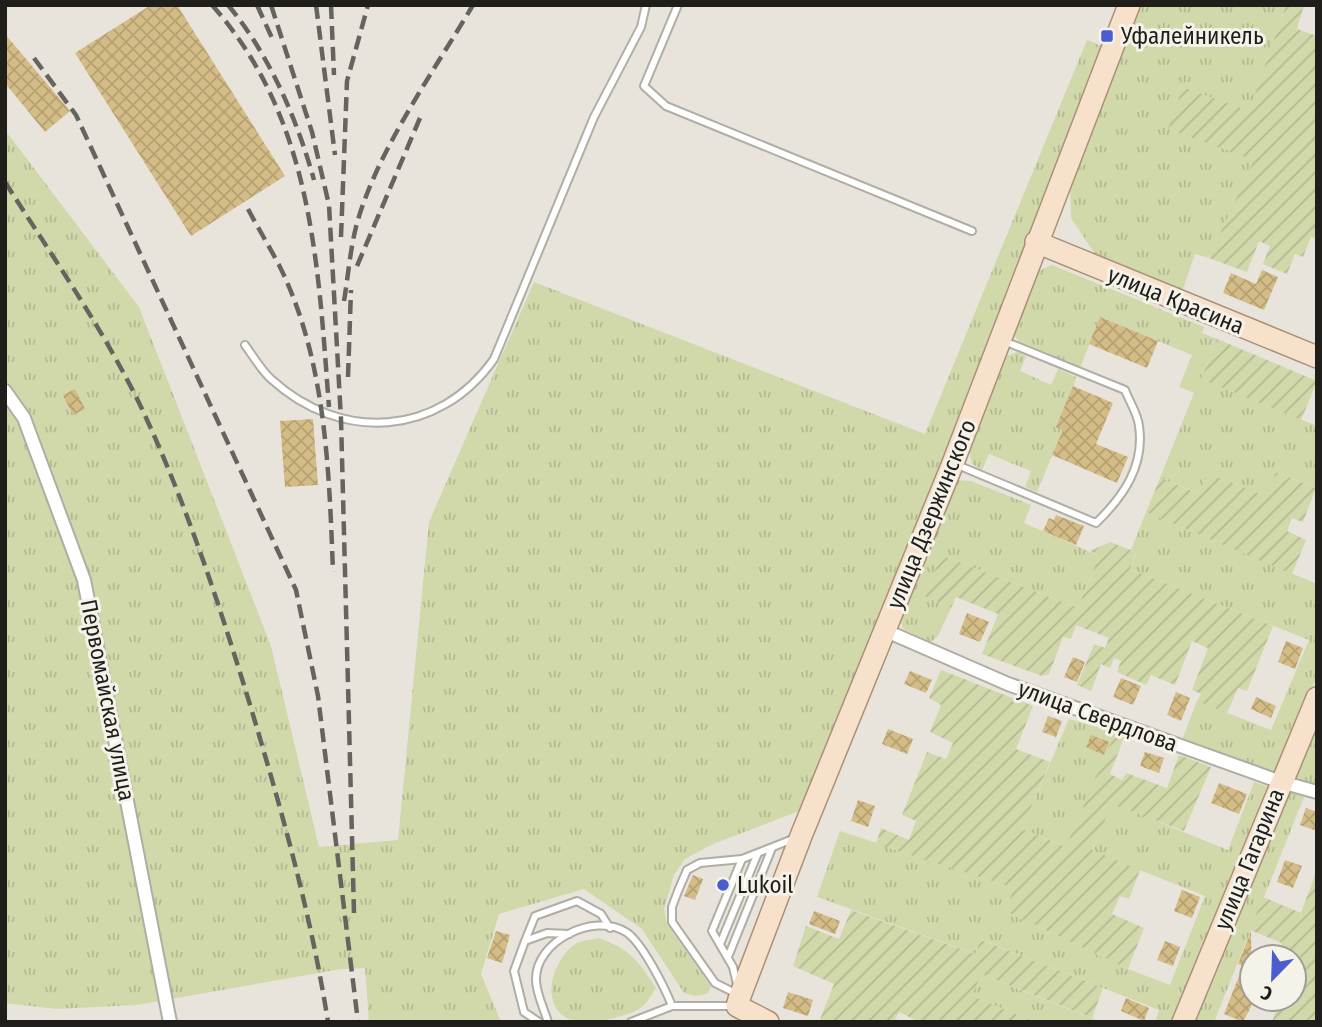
<svg xmlns="http://www.w3.org/2000/svg" width="1322" height="1027" viewBox="0 0 1322 1027" font-family="'Fira Sans Condensed',sans-serif">
<style>
.grass{fill:url(#grass-tufts)}
.garden{fill:url(#garden-furrows)}
.building{fill:url(#building-cross-hatch)}
.lines{fill:none;stroke-linecap:round;stroke-linejoin:round}
.lane-casing{stroke:#b0ada4;stroke-width:10}
.street-casing{stroke:#b0ada4;stroke-width:16}
.primary-casing{stroke:#aa9077;stroke-width:24}
.lane{stroke:#fff;stroke-width:6}
.street{stroke:#fff;stroke-width:12}
.primary{stroke:#f8e1cb;stroke-width:21}
.rail{stroke:#676460;stroke-width:4.5;stroke-dasharray:14 7;stroke-linecap:butt}
.poi-dot{fill:#495cd0;stroke:#f5f2e9;stroke-width:2.5}
.labels{text-anchor:middle;stroke-width:6;stroke-linejoin:round;paint-order:stroke}
.poi-label{font-size:23px;fill:#201e1b;stroke:#f5f2e9;text-anchor:start}
.street-label{font-size:23px;fill:#201e1b;stroke:#f5f2e9}
</style>
<defs>
<pattern id="grass-tufts" width="24" height="20" patternUnits="userSpaceOnUse" patternTransform="scale(1.75)"><rect width="24" height="20" fill="#d1d8a9"/><path d="M3 7l-1-3M5 7V3M7 7l1-3M15 17l-1-3M17 17v-4M19 17l1-3" fill="none" stroke="#b3b991"/></pattern>
<pattern id="garden-furrows" width="10" height="10" patternUnits="userSpaceOnUse" patternTransform="scale(1.75)"><rect width="10" height="10" fill="#d1d8a9"/><path d="M-1 1l2-2M0 10L10 0M9 11l2-2" fill="none" stroke="#b3b991"/></pattern>
<pattern id="building-cross-hatch" width="8" height="8" patternUnits="userSpaceOnUse" patternTransform="scale(1.75)"><rect width="8" height="8" fill="#d4bc86"/><path d="M0 0l8 8M0 8l8-8" fill="none" stroke="#b6a173"/></pattern>
</defs>
<rect width="100%" height="100%" fill="#e8e4dc"/>
<g class="grass">
<path d="M1140,5H1286L1249,112L1168,128L1255,160L1209,258L1195,254L1182,292L1097,257L1071,218L1070,186Z"/>
<path d="M1087,40L1104,47L946,460L802,810L713,844L685,859L674,875L664,909L667,924L711,987L707,994L696,996L684,993L642,929L584,889L499,914L481,974L501,1022H369L365,968L341,969L137,1005L56,1009L5,1003V130L139,307L271,646L319,847L398,840L429,522L534,282L925,434Z"/>
<path d="M1052,265L1204,327L1202,333L1217,339L1201,379L1317,426V488L1276,472L1265,497L1208,473L1200,494L1160,478L1194,393L1179,387L1192,355L1100,317L1080,368L1020,343L1011,331L1035,272Z"/>
<path d="M1017,352L1026,356L1020,371L1051,385L1058,369L1076,377L1063,430L1037,492L1025,487L1031,471L989,454L982,470L972,464L967,443L999,359Z"/>
<path d="M955,480L971,481L1031,505L1024,523L1099,556L1078,608L941,555L924,596L951,608L938,636L931,642L903,629L899,617Z"/>
<path d="M1146,512L1317,584V676L1276,772L1182,740L1197,701L1271,730L1309,640L1130,569L1136,553L1131,550Z"/>
<path d="M1317,717V784L1292,777Z"/>
<path d="M1069,719L1115,732L1067,847L1022,829Z"/>
<path d="M1254,782L1269,787L1172,1022H1155L1159,1010L982,940L976,954L817,897L840,831L1014,888L1005,911L1128,969L1170,985L1205,896L1092,851L1112,803L1228,850Z"/>
<path d="M1286,791L1304,797L1214,1022H1192Z"/>
<path d="M598,938C631,949 638,961 656,988C651,995 646,1005 639,1009C620,1019 584,1027 565,1017C539,1000 555,956 577,943C583,940 592,940 598,938Z"/>
<path d="M980,974L1101,1022H1035L971,996Z"/>
</g>
<g class="garden">
<path d="M1286,5H1304L1297,29L1317,36V239L1311,237L1303,257L1295,254L1287,274L1263,264L1270,246L1259,241L1247,272L1209,258L1254,160L1168,129L1183,87L1249,111Z"/>
<path d="M1217,339L1317,381L1301,420L1201,379Z"/>
<path d="M1276,472L1316,488L1303,522L1292,518L1287,531L1306,540L1292,574L1146,512L1160,478L1199,494L1208,473L1265,496Z"/>
<path d="M1110,542L1136,552L1130,569L1273,626L1247,691L1238,688L1227,713L1197,701L1201,694L1192,690L1208,648L1192,641L1175,685L1151,675L1146,685L1117,672L1121,661L1114,658L1110,668L1101,664L1091,691L1077,685L1094,644L1105,648L1109,638L1076,625L1071,639L1063,637L1049,674L1042,676L982,654L998,614L956,597L951,608L924,596L941,555L1078,608L1099,556L1090,551Z"/>
<path d="M941,670L1033,706L1016,749L1050,762L1022,829L1066,847L1115,732L1125,735L1110,774L1122,780L1126,773L1167,788L1179,755L1211,767L1184,831L1112,804L1092,850L1140,870L1129,899L1120,896L1112,914L1144,928L1128,969L1005,911L1014,888L876,844L881,828L909,840L916,821L902,815L927,752L946,759L953,743L930,732L941,705L929,698Z"/>
<path d="M1317,869V1022H1272L1278,1005L1264,999H1294V957H1277L1282,943L1250,930L1263,897L1301,913Z"/>
<path d="M851,910L975,954L981,940L1103,988L1092,1018L981,974L972,996L1035,1022H919L899,1012L894,1022H819L834,984L793,966L806,926L839,939Z"/>
</g>
<g class="building">
<path d="M151,5H177L285,176L191,236L75,53Z"/>
<path d="M5,34L70,111L45,132L5,83Z"/>
<path d="M1262,270L1278,277L1264,310L1223,293L1231,273L1256,284Z"/>
<path d="M1100,317L1158,341L1147,368L1089,344Z"/>
<path d="M1073,386L1113,403L1096,444L1128,457L1117,483L1052,455L1063,430L1056,427Z"/>
<path d="M75,389L85,409L73,415L63,395Z"/>
<path d="M313,419L318,485L285,487L280,421Z"/>
<path d="M1056,515L1084,526L1076,545L1043,531L1049,518L1054,520Z"/>
<path d="M967,613L989,622L980,642L959,634Z"/>
<path d="M1286,641L1303,648L1295,669L1278,662Z"/>
<path d="M1073,657L1085,662L1077,682L1064,677Z"/>
<path d="M910,671L932,680L926,693L904,684Z"/>
<path d="M1121,678L1141,686L1133,705L1113,697Z"/>
<path d="M1176,692L1190,698L1181,721L1167,715Z"/>
<path d="M1256,697L1276,706L1271,718L1251,709Z"/>
<path d="M1048,716L1062,721L1056,737L1042,732Z"/>
<path d="M888,729L913,739L907,754L882,744Z"/>
<path d="M1091,735L1109,742L1104,755L1086,747Z"/>
<path d="M1145,752L1164,758L1159,773L1140,766Z"/>
<path d="M1219,783L1247,794L1239,814L1211,803Z"/>
<path d="M858,800L875,806L868,827L851,821Z"/>
<path d="M1306,808L1317,812V831L1300,825Z"/>
<path d="M1285,860L1302,866L1293,888L1277,882Z"/>
<path d="M693,875L703,879L695,900L684,896Z"/>
<path d="M1182,890L1200,897L1192,918L1174,911Z"/>
<path d="M814,911L840,921L835,934L809,924Z"/>
<path d="M496,931L510,935L502,963L487,958Z"/>
<path d="M1251,931L1252,999H1255L1243,1022L1224,1014L1243,966L1238,964Z"/>
<path d="M1165,941L1180,947L1173,966L1157,960Z"/>
<path d="M788,992L813,1000L808,1016L783,1008Z"/>
<path d="M1126,998L1149,1008L1144,1021L1121,1011Z"/>
</g>
<g class="lines">
<g class="lane-casing">
<g id="lane">
<path d="M678,5L644,86L666,106L972,231"/>
<path d="M245,345C253,356 261,370 271,379C341,443 439,437 494,359L594,117L641,27L646,5"/>
<path d="M955,464L1096,523C1123,497 1145,466 1139,426C1138,414 1129,401 1125,390L1004,341"/>
<path d="M525,941L535,916L577,901L601,914L610,928"/>
<path d="M720,944L758,853"/>
<path d="M728,957L772,848"/>
<path d="M737,984L733,967L712,931L742,859"/>
<path d="M737,994L715,983L672,922V907L678,891L687,870L700,863L742,859L793,839"/>
<path d="M539,1022L524,1012L514,971L525,941L547,933L569,934"/>
<path d="M548,1022C544,1009 536,993 536,980C535,941 594,912 626,932C642,942 665,988 672,1006"/>
<path d="M631,1022L672,1006H732"/>
</g>
</g>
<g class="street-casing">
<g id="street">
<path d="M5,391L24,418L84,580L170,1022"/>
<path d="M884,630L1008,684L1281,782L1317,792"/>
</g>
</g>
<g class="primary-casing">
<g id="primary">
<path d="M1036,242L1317,357"/>
<path d="M768,1022L737,1006L740,996L801,836L953,463L1129,5"/>
<path d="M1183,1022L1317,698"/>
</g>
</g>
<use href="#lane" class="lane"/>
<use href="#street" class="street"/>
<use href="#primary" class="primary"/>
<g class="rail">
<path d="M212,5C313,119 318,264 329,407"/>
<path d="M228,5C269,54 297,119 314,180"/>
<path d="M257,5L272,38"/>
<path d="M271,5L312,132L329,205L341,419L354,913"/>
<path d="M316,5L335,155"/>
<path d="M331,5L334,75"/>
<path d="M34,58L76,115L296,590L318,696L358,1022"/>
<path d="M5,182C52,256 104,330 142,409C187,505 220,607 251,708C282,812 311,914 328,1022"/>
<path d="M248,209C258,228 269,246 279,265C326,359 329,469 333,572"/>
<path d="M341,237L347,81L368,5"/>
<path d="M357,266L420,118"/>
<path d="M344,301C348,277 350,251 356,227C375,154 434,71 473,5"/>
<path d="M348,377L351,290"/>
</g>
</g>
<g class="poi-dot">
<rect x="1100" y="29" width="14" height="14" rx="3.5"/>
<circle cx="723" cy="885" r="7"/>
</g>
<g class="labels">
<g class="poi-label">
<text x="1121" y="44">Уфалейникель</text>
<text x="737" y="893">Lukoil</text>
</g>
<g class="street-label">
<text transform="translate(1176 300) rotate(22)" y="8">улица Красина</text>
<text transform="translate(931 514) rotate(-68)" y="8">улица Дзержинского</text>
<text transform="translate(108 700) rotate(79)" y="8">Первомайская улица</text>
<text transform="translate(1098 716) rotate(20)" y="8">улица Свердлова</text>
<text transform="translate(1249 859) rotate(-68)" y="8">улица Гагарина</text>
</g>
</g>
<rect width="1322" height="1027" fill="none" stroke="#201e1b" stroke-width="14"/>
<g transform="translate(1273 978) rotate(203)"><circle r="33" fill="#f5f2e9" stroke="#a09d97" stroke-width="2"/>
<path d="M0-5L12 26L0 18L-12 26Z" fill="#495cd0"/>
<text y="-10" font-size="19" font-weight="bold" text-anchor="middle" fill="#201e1b">С</text>
</g>
</svg>
